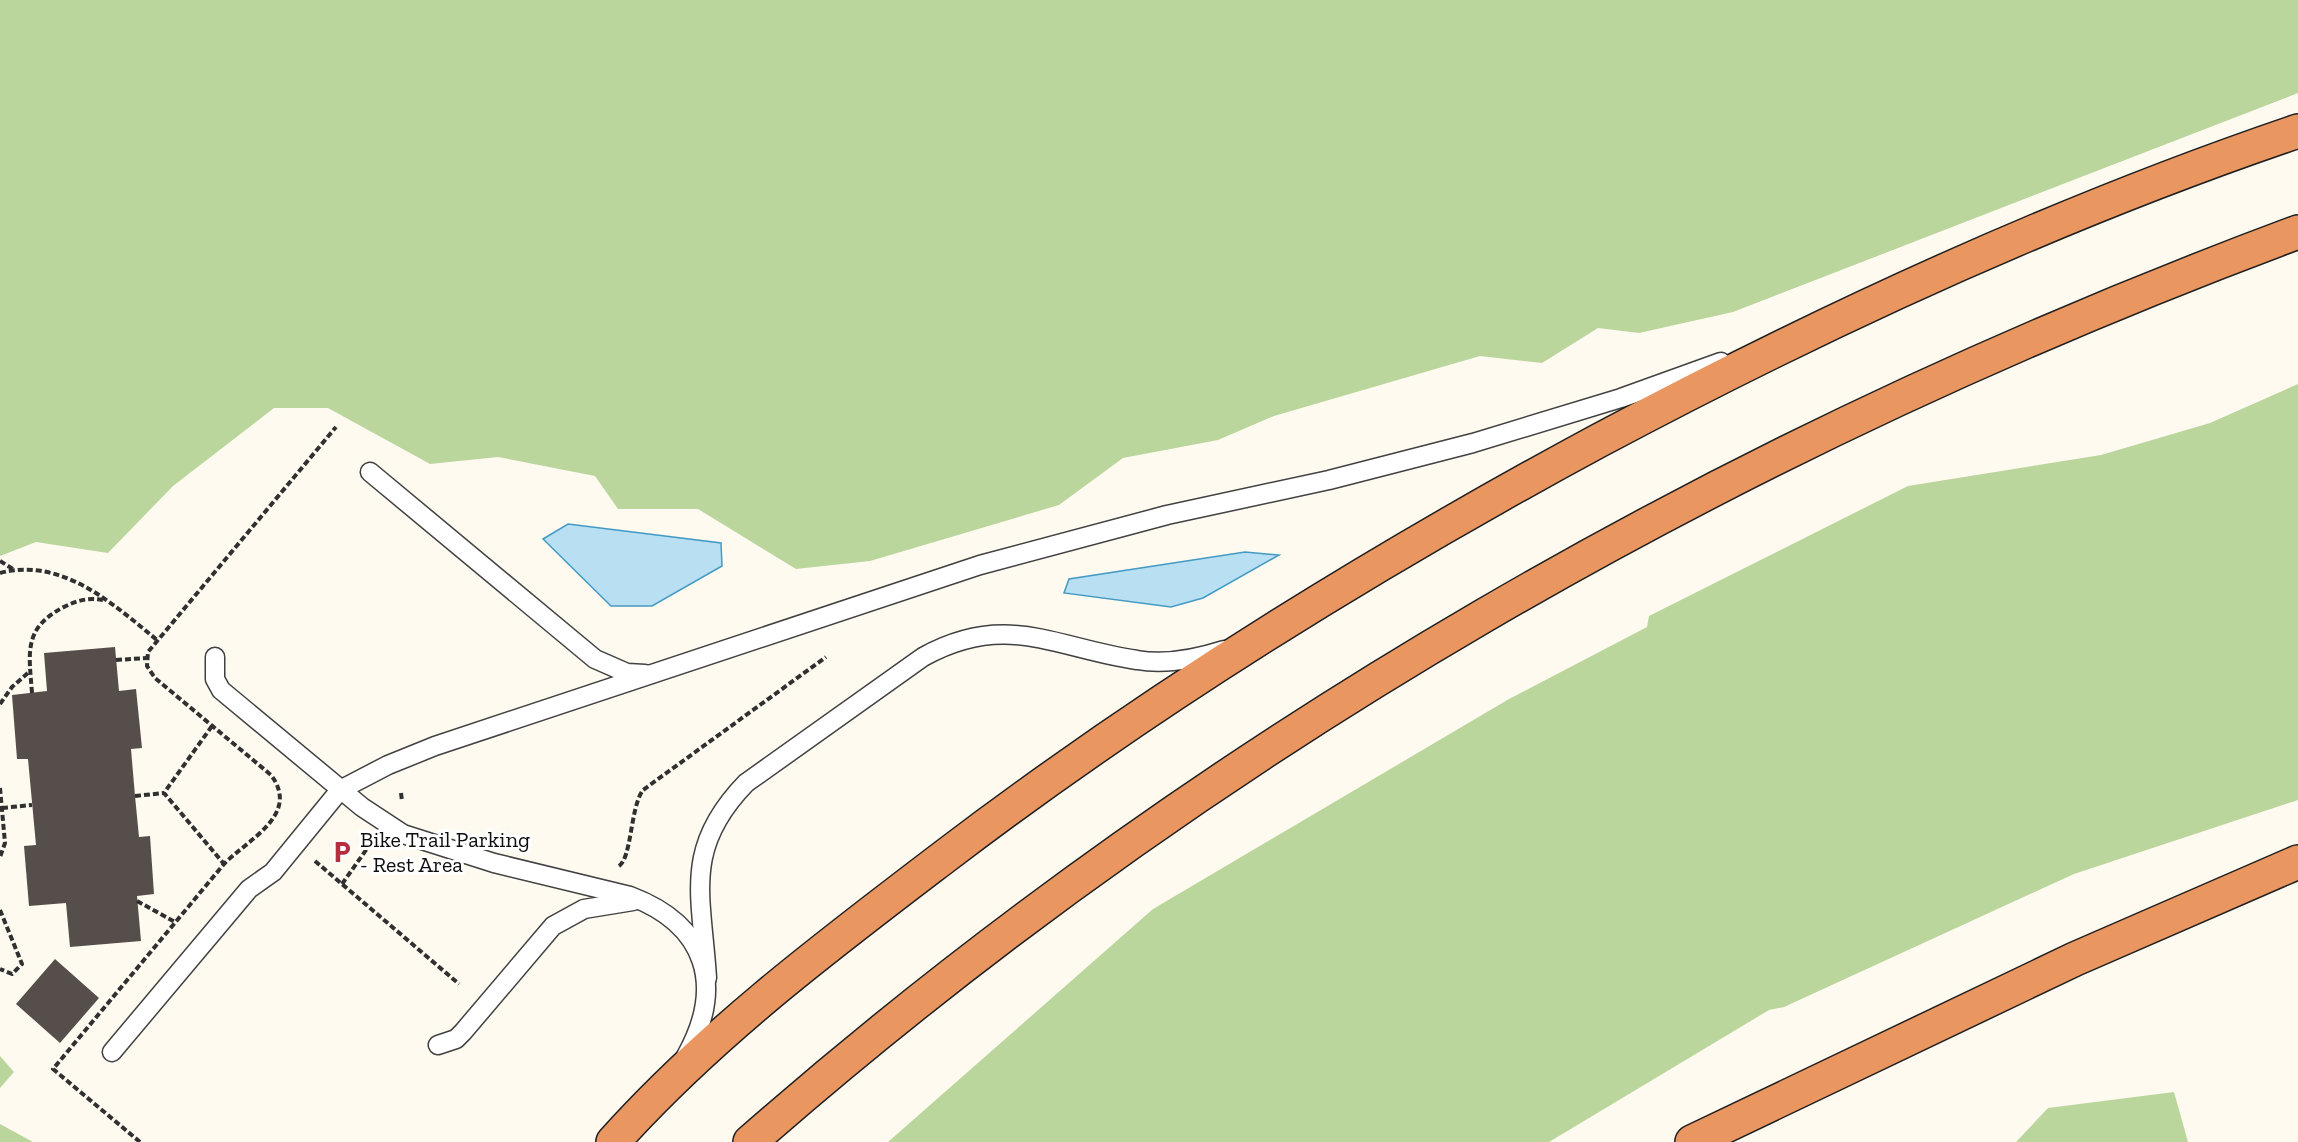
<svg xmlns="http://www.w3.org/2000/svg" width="2298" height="1142" viewBox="0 0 2298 1142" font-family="'Zilla Slab',serif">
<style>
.forest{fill:#bad69c}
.water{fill:#b8e0f2;stroke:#449ac4;stroke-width:1.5}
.building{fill:#564e4b}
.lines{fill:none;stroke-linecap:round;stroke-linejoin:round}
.lane-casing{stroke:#414141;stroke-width:21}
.highway-casing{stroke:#1f1f1f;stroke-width:36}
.path{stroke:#303030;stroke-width:4;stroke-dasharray:6 3;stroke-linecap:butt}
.lane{stroke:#fff;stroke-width:18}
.highway{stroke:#ea9661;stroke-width:33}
.labels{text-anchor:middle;stroke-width:6;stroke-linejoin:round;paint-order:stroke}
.poi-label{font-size:22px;fill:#0e0e0e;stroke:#fff;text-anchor:start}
</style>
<rect width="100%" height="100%" fill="#fefaf0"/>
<g class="forest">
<path d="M0,0H2298V93L1733,312L1639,333L1598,328L1542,363L1480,356L1274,416L1218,440L1123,458L1059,505L870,561L796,569L698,509H618L595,476L498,457L430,464L328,408H274L173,486L108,553L36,542L0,556Z"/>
<path d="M2298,384V800L2074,874L1784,1007L1769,1010L1549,1142H888L1153,909L1509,699L1647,627L1649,616L1908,486L2101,455L2210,423Z"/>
<path d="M0,1056L14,1072L0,1088Z"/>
<path d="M2174,1092L2188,1142H2016L2048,1108Z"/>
<path d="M0,1124L33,1142H0Z"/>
</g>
<g class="water">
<path d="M568,524L721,543L722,566L652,606H611L543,539Z"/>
<path d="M1245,552L1279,555L1203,598L1171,607L1064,593L1069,579Z"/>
</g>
<g class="building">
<path d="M115,647L119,691L136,689L142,748L131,749L135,796L139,837L150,836L154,894L137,896L141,941L70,947L66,903L29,906L24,846L36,845L28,759H17L12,695L47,691L44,653Z"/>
<path d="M55,959L99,998L60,1043L16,1004Z"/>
</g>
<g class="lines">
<g class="lane-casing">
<g id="lane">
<path d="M370,472L595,659L627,673L645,674"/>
<path d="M215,657V679L221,690L362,807L403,834L494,863L630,896C707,925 725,986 686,1056"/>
<path d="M707,978C702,896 682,849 746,783L923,657C1006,611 1055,648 1137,660C1166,665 1196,659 1224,650"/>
<path d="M438,1045L456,1039L463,1032L553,926L584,909L633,901"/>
<path d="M112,1052L249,889L273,872L340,790L388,765L435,746L980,565L1167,515L1329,480L1473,443L1621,398L1721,362"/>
</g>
</g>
<g class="highway-casing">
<g id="highway">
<path d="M613,1142C711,1033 827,946 944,857C1150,700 1370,564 1598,441C1823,321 2056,213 2298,131"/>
<path d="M750,1142C1204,744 1733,442 2298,232"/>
<path d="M1692,1142L2075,959L2298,862"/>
</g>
</g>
<g class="path">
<path d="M0,561L13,569"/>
<path d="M0,573C62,557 112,603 157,640"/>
<path d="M116,660L147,658"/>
<path d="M32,693C29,653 23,629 62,608C75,601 88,597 103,600"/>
<path d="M0,704L12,687L30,671"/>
<path d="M212,726L164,793L224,864"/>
<path d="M0,788L5,843L0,857"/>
<path d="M401,793L402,801"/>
<path d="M135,796L164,793"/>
<path d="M2,808L32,805"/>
<path d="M315,861L459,984"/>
<path d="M619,866C632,857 630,808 643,790L826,657"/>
<path d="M342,884L371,843"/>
<path d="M137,901L175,922"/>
<path d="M0,910L22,964L12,974L0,969"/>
<path d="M140,1142L53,1069L224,864C247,840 301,815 271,775L155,678L147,666L148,652L336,427"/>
</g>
<use href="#lane" class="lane"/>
<use href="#highway" class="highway"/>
</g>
<defs>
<g id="parking-bare" transform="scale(1.8)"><path d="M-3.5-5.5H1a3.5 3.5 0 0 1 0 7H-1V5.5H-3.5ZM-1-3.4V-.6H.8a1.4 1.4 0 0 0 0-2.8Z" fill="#b52f3f" stroke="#fff" stroke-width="2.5" paint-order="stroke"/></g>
</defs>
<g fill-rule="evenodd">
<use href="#parking-bare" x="342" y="852"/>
</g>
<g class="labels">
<g class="poi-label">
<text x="360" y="847">Bike Trail Parking<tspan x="360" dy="25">- Rest Area</tspan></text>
</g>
</g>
</svg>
